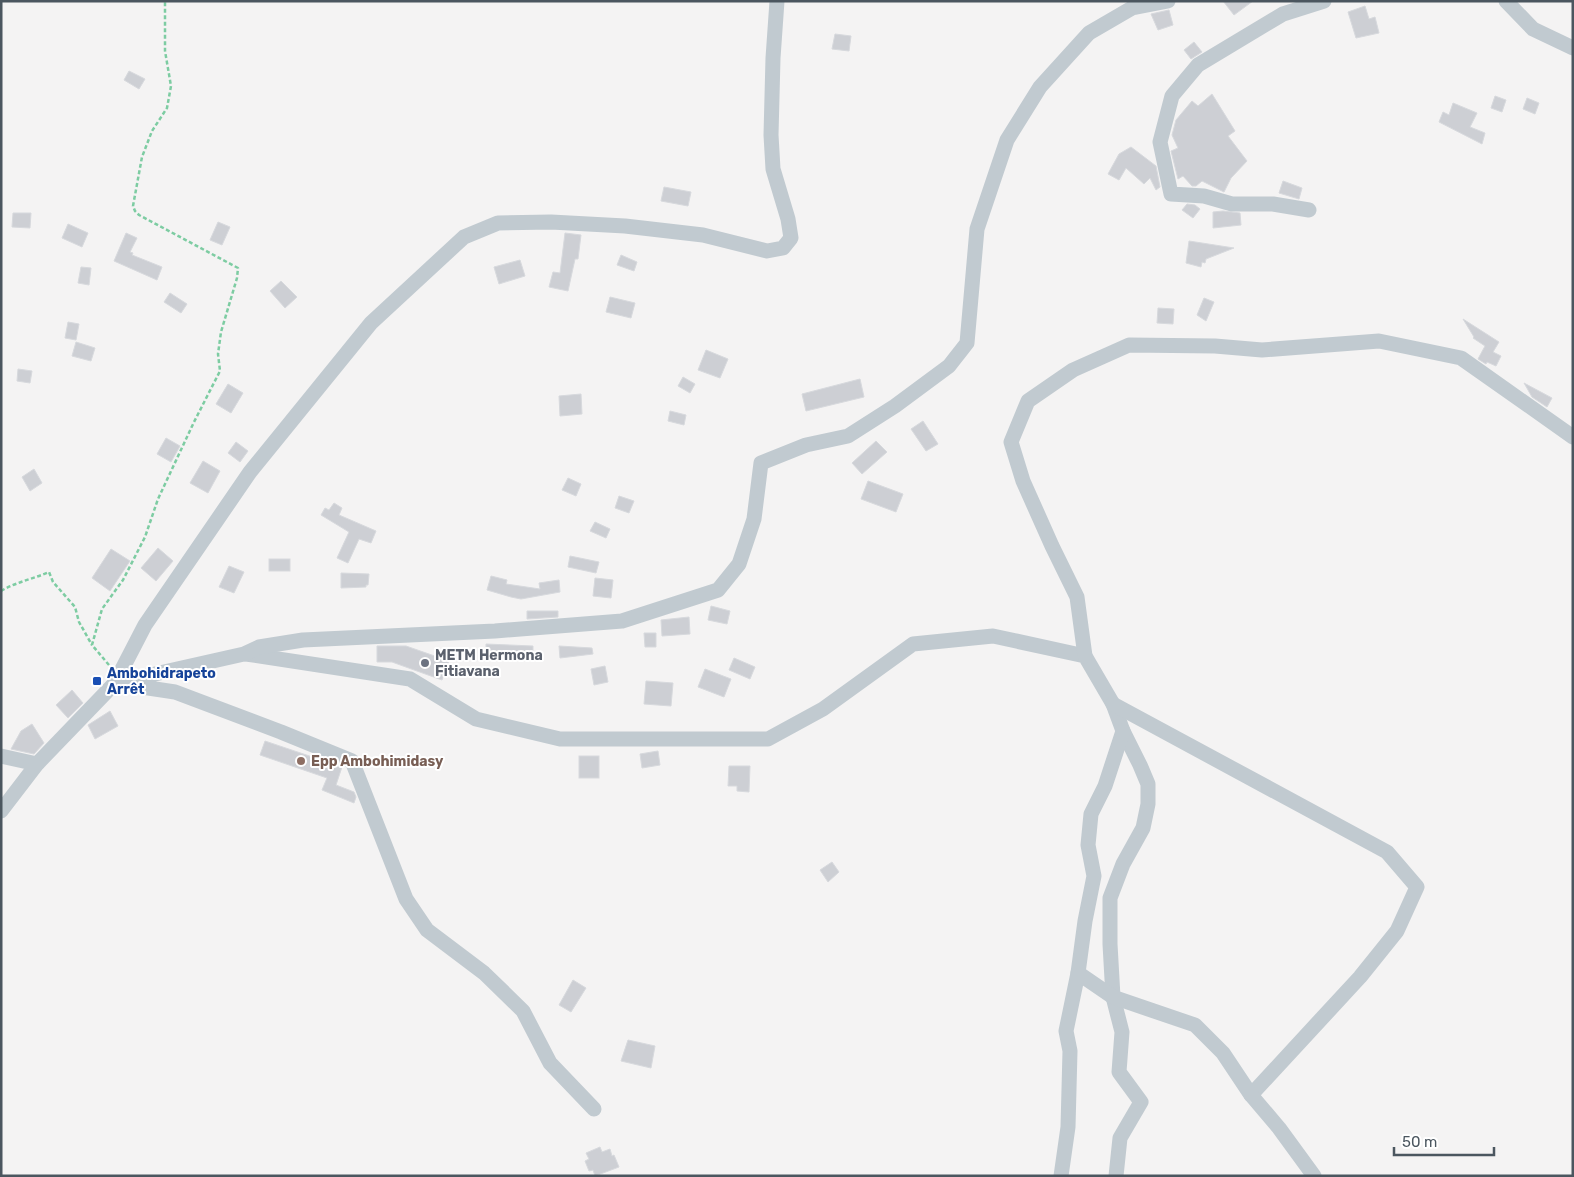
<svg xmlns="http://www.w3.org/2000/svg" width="1574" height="1177" viewBox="0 0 1574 1177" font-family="Rubik,sans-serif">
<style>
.building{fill:#cdcfd4;stroke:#d7d9dd}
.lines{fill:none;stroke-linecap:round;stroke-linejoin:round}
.path{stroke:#7dcca2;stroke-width:2.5;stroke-dasharray:4 2.5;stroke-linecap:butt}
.street{stroke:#c1cad0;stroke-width:15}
.worship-dot{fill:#6b7280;stroke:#fff;stroke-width:2}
.transit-dot{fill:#1a4fb4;stroke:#fff;stroke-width:2}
.education-dot{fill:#8d6e63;stroke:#fff;stroke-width:2}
.labels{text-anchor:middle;stroke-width:4;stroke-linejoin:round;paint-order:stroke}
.worship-label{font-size:14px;font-weight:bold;fill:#5b616d;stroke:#fff;text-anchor:start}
.transit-label{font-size:14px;font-weight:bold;fill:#164399;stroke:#fff;text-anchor:start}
.education-label{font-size:14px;font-weight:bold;fill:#785e54;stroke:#fff;text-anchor:start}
</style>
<rect width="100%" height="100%" fill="#f4f3f3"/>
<g class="building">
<path d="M1223,1H1253L1234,15Z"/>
<path d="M1365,6L1369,19L1375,17L1379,33L1356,38L1348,12Z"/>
<path d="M1169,10L1173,25L1158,30L1151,14Z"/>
<path d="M835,34L851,36L849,51L832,49Z"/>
<path d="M1194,42L1202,52L1191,59L1184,50Z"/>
<path d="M129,71L145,79L139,89L124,80Z"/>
<path d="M1212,94L1235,131L1228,136L1247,161L1231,178L1224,192L1202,181L1196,186H1192L1183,176L1178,179L1171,151L1178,148L1172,135L1176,120L1192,101L1198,106Z"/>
<path d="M1495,96L1506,100L1502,112L1491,108Z"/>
<path d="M1527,98L1539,103L1535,114L1523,109Z"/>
<path d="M1453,103L1477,113L1470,127L1485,133L1482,144L1439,122L1443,112L1449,115Z"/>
<path d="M1131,147L1156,166L1160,187L1156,190L1150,178L1144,184L1126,168L1119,180L1108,174L1119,154Z"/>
<path d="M1283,181L1302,188L1299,199L1279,193Z"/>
<path d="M664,187L691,192L688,206L661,201Z"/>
<path d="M1187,204L1195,205L1200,209L1193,218L1182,210Z"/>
<path d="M1223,211L1240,213L1241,225L1213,228V212Z"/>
<path d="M13,213H31L30,228L12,227Z"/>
<path d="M218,222L230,227L222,245L210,240Z"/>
<path d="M68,224L88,233L82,247L62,238Z"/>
<path d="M126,233L137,238L130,252L133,253L132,255L162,267L157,280L114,261Z"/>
<path d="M565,233L581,235L578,259H575L568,291L549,287L553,272L560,273Z"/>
<path d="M1189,241L1234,248L1206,259L1205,263L1202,262L1201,267L1186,263Z"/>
<path d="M621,255L637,262L634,271L617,265Z"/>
<path d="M520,260L525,276L499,284L494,267Z"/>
<path d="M81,267L91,268L89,285L78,283Z"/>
<path d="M281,281L297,297L285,308L270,291Z"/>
<path d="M170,293L187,304L181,313L164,302Z"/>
<path d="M610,297L635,303L631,318L606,312Z"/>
<path d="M1204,298L1214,302L1206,321L1197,315Z"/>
<path d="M1158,308L1174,309L1173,324L1157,323Z"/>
<path d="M1463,319L1499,342L1493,352L1501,356L1496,366L1487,362L1486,364L1478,359L1485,346L1473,338L1474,337Z"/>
<path d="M68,322L79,324L76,340L65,338Z"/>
<path d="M76,342L95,348L91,361L72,356Z"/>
<path d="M706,350L728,359L720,378L698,370Z"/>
<path d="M18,369L32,371L30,383L17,381Z"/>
<path d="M683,377L695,384L690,393L678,386Z"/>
<path d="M860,379L864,397L806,411L802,394Z"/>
<path d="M1524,383L1552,398L1547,407L1532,397Z"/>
<path d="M228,384L243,393L231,413L216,404Z"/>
<path d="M581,394L582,414L560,416L559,396Z"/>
<path d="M670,411L686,415L684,425L668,421Z"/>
<path d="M923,421L938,444L926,451L911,429Z"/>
<path d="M166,438L180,446L171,462L157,454Z"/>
<path d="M876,441L887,452L862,474L852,463Z"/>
<path d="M236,442L248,451L240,462L228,453Z"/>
<path d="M203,461L220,471L208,493L190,483Z"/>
<path d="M34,469L42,483L30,491L22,477Z"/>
<path d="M568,478L581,484L576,496L562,490Z"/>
<path d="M868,481L903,494L896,512L861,499Z"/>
<path d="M619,496L634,501L629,513L615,508Z"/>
<path d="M334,503L342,508L339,515L376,531L371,543L359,539L348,563L337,558L349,532L321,515L325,508L329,510Z"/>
<path d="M595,522L610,529L606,538L590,531Z"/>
<path d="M158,548L173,561L156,581L141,568Z"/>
<path d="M111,549L130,561L110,591L92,578Z"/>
<path d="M570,556L599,562L596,573L568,567Z"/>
<rect x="269" y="559" width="21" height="12"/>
<path d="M229,566L244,572L234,593L219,587Z"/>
<path d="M341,573L369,574L368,585H366V587L341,588Z"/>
<path d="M491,576L507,580L506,584L540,589L539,583L559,580L560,592L521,599L511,597L487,590Z"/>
<path d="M595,578L613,580L611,598L593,596Z"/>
<path d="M711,606L730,611L727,624L708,620Z"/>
<path d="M527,611H558V617L527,619Z"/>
<path d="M689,617L690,634L662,636L661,620Z"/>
<path d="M644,633H656V647H645Z"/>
<path d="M486,644L533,646V660H517V655H486Z"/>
<path d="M377,646H406L449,661L442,680L392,662H377Z"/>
<path d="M559,646L592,648L593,654L560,658Z"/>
<path d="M734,658L755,667L750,679L729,670Z"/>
<path d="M605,666L608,682L594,685L591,669Z"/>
<path d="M705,669L731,679L724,697L698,687Z"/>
<path d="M646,681L673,683L671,706L644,704Z"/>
<path d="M72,690L83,703L68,718L56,705Z"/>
<path d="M110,711L118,726L95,739L88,725Z"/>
<path d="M32,724L44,743L34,754L11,749L21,731Z"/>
<path d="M265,741L342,767L336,785L354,792L356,797L354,803L322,790L327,778L260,755Z"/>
<path d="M658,751L660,765L642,768L640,754Z"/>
<rect x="579" y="756" width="20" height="22"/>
<path d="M729,766H750L749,792L737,791V786H728Z"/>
<path d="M832,862L839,872L828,882L820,870Z"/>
<path d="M573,980L586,988L571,1012L559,1005Z"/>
<path d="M628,1040L655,1046L651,1068L621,1061Z"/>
<path d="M600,1147L602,1152L610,1149L612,1156L614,1155L619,1167L595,1176L593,1170L589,1171L585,1161L589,1159L586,1153Z"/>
</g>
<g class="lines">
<g class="path">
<path d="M1,591C16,582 33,579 49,572L53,582L75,607L79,622L92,645"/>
<path d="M109,665L92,645L102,609L123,580L145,537L158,499L194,422L220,371L218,354L221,332L237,278L238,268L139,215L135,211L133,206L142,157L152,131L167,108L171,86L165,51V1"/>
</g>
<g class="street">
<path d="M1506,1L1533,29L1573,48"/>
<path d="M1309,210L1273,204H1232L1204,196L1171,194L1160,142L1172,96L1198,65L1283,14L1324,1"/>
<path d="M246,654L410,679L476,719L560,739H768L823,709L913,644L993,636L1085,656L1113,704L1123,731L1140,765L1148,784V804L1143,828L1123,864L1110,898V944L1113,997L1122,1032L1119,1072L1141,1102L1120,1138L1116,1176"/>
<path d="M1085,656L1077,597L1052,546L1023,481L1011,442L1028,401L1073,370L1129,345L1215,346L1262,350L1379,341L1461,358L1573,437"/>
<path d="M1113,704L1387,852L1417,887L1397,931L1360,977L1251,1095"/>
<path d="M1,756L37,764"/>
<path d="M1,811L37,764L115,683L145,625L250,472L371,323L464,237L498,223L551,222L625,226L703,235L767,251L783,248L791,238L788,219L773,169L771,135L773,58L777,1"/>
<path d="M1078,973L1113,997L1195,1025L1223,1053L1251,1095L1279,1128L1314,1176"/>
<path d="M594,1109L550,1063L523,1011L484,973L427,930L406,899L352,761L281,732L175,692L115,683L244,654L259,647L303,640L495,631L622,621L718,590L739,564L754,519L761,463L806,445L848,436L895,406L949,366L967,343L977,229L1007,140L1040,87L1089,33L1132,8L1168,1"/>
<path d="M1061,1176L1068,1127L1070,1051L1066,1031L1078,973L1085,921L1094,876L1088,845L1091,814L1105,786L1123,731"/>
</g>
</g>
<circle class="worship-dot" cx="425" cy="663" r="5"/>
<rect class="transit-dot" x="92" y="676" width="10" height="10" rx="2.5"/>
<circle class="education-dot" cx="301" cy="761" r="5"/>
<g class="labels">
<g class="worship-label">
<text x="435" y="660">METM Hermona<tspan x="435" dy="16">Fitiavana</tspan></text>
</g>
<g class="transit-label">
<text x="107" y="678">Ambohidrapeto<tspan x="107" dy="16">Arrêt</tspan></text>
</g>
<g class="education-label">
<text x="311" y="766">Epp Ambohimidasy</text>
</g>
</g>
<rect width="1574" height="1177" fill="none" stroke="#4b565f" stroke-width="5"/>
<path d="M1394 1147v8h100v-8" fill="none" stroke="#4b565f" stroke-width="2.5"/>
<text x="1402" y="1147" font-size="15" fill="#4b565f" stroke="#ffffff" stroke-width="4" paint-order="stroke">50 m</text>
</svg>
